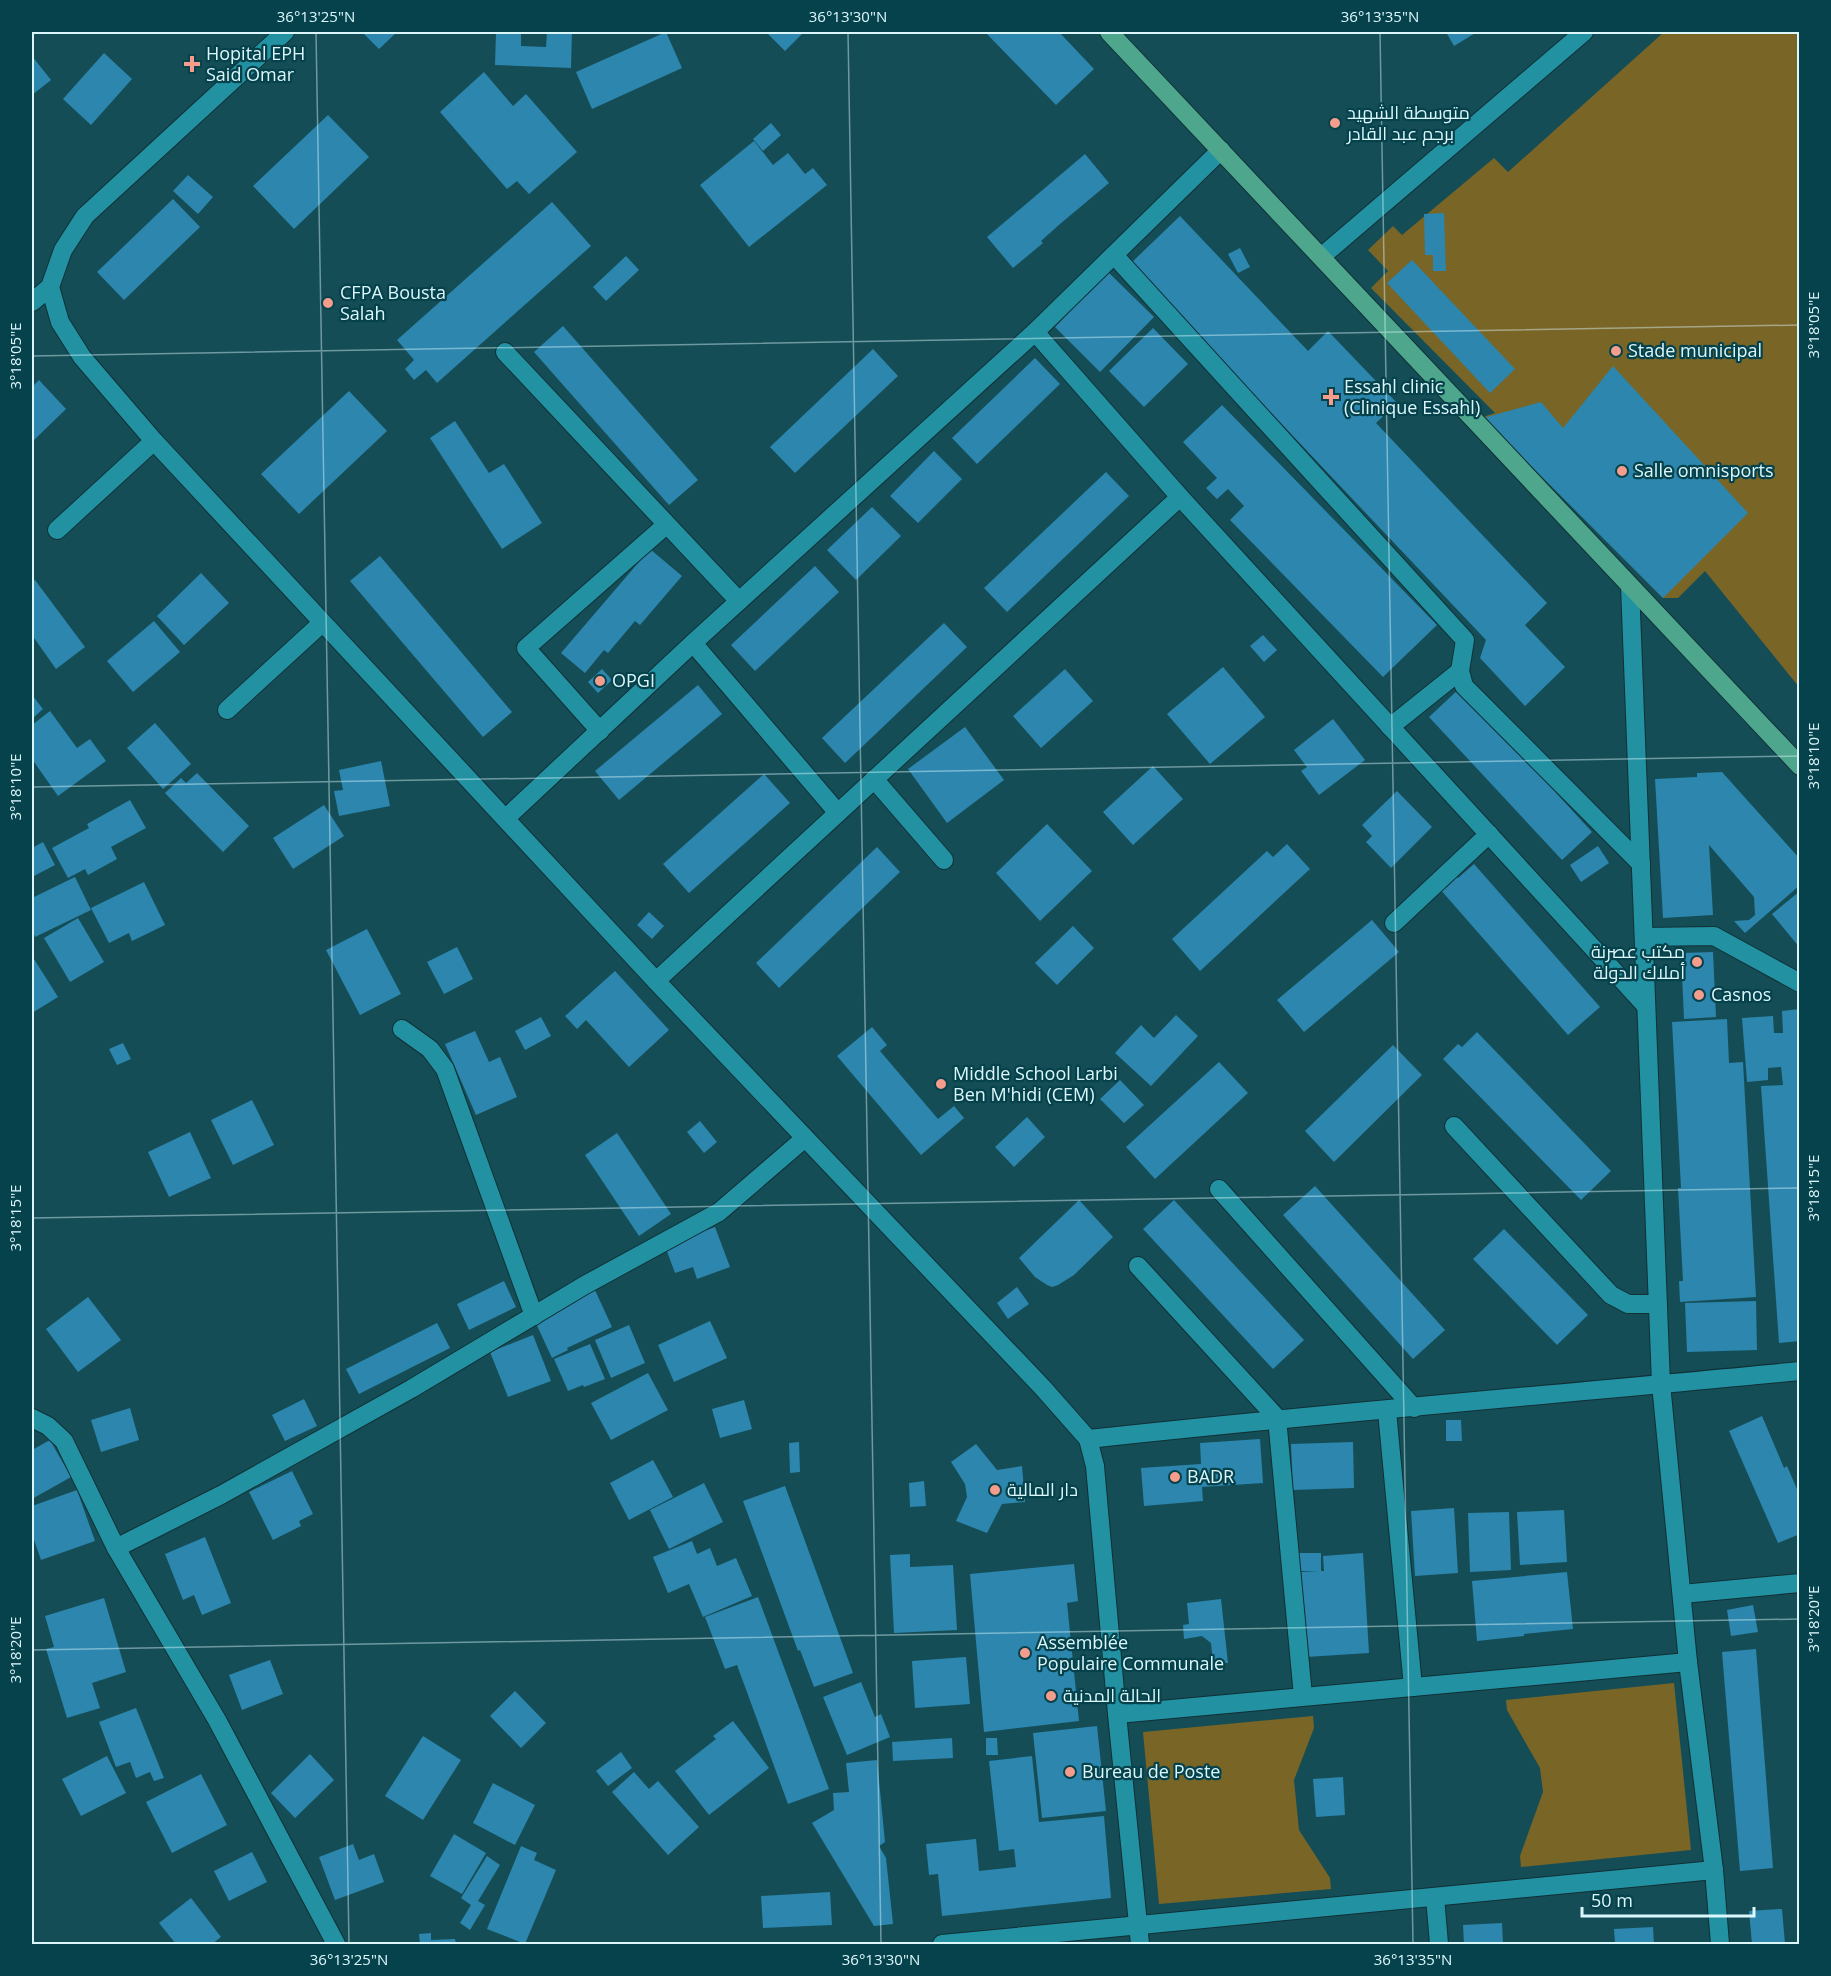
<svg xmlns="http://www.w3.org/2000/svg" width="1831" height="1976" viewBox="0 0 1831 1976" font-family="'Open Sans',Cairo,sans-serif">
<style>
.green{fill:#796526}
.building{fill:#2c86ad}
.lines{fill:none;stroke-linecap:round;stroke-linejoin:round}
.street-casing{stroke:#103036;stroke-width:20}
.secondary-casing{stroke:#103036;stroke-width:20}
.primary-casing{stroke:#103036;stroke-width:20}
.street{stroke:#2292a3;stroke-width:18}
.secondary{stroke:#2292a3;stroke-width:18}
.primary{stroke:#4ea68c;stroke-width:18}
.ticks{fill:none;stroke:#dcf7fc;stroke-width:1.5;stroke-opacity:0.45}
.poi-dot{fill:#f49d8d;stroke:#05424b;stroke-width:2}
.labels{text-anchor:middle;stroke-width:4.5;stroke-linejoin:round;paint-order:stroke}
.poi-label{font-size:18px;fill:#dcf7fc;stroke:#05424b;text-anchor:start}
.neatline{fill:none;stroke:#dcf7fc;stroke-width:2}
.ticks-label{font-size:15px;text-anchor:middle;fill:#dcf7fc}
</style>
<rect width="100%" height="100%" fill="#154d56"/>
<g class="green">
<path d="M1664,32H1799V687L1705,571L1678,598H1663L1483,417L1495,413L1371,288L1388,271L1368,250L1393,226L1402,235L1494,158L1508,172Z"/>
<path d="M1674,1683L1691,1850L1521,1867L1520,1856L1543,1792L1540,1768L1507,1710L1506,1700Z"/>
<path d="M1313,1716L1314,1728L1294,1780L1299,1830L1330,1878L1331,1889L1159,1904L1143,1732Z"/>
</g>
<g class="building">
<path d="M362,32H397L379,49Z"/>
<path d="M496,32H521V46L546,47L547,32H572L571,68L495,65Z"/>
<path d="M666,32L682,68L592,109L576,72Z"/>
<path d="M766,32H804L785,51Z"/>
<path d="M985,32H1059L1094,69L1056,105Z"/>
<path d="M1446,32H1477L1454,46Z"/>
<path d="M104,53L132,79L91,125L63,99Z"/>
<path d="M32,56L51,80L32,95Z"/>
<path d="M484,72L513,106L526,94L577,152L529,194L517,181L507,189L440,112Z"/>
<path d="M328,115L369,157L294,229L253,186Z"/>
<path d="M771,123L781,135L763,151L753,139Z"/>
<path d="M754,141L773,165L788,153L805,174L813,168L827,185L749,247L700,185Z"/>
<path d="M1085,154L1109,183L1060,224L1041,241L1043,243L1013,268L987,237Z"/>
<path d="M188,175L213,197L198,214L173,191Z"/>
<path d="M173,199L200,227L124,300L97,272Z"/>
<path d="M552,202L591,246L437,383L426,370L414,380L405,369L414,360L397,340Z"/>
<path d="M1444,213L1446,271H1433V255H1425L1424,214Z"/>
<path d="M1180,216L1308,351L1328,331L1397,403L1376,423L1547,603L1525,625L1565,667L1525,706L1480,658L1486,640L1130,264Z"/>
<path d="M1240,248L1250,267L1238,273L1228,254Z"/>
<path d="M626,256L639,270L606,301L593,287Z"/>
<path d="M1412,260L1515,369L1490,393L1387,283Z"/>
<path d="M1108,272L1154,317L1100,372L1055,327Z"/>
<path d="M563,326L698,480L669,505L534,352Z"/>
<path d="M1153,328L1188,364L1144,407L1109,371Z"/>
<path d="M873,349L898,376L795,473L770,447Z"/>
<path d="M1035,358L1060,384L977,464L952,438Z"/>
<path d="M1613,366L1748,513L1663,598L1483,418L1541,402L1563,428Z"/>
<path d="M39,380L66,409L32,442V387Z"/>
<path d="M349,391L387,431L299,514L261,474Z"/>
<path d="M1222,405L1437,625L1383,677L1230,520L1244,506L1228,489L1217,499L1206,488L1217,478L1183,442Z"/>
<path d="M455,421L489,473L504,464L542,523L502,549L430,438Z"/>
<path d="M934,451L962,479L918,523L890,496Z"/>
<path d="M1106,472L1129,496L1007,612L984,588Z"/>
<path d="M872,507L901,536L856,580L827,550Z"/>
<path d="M650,549L682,576L640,625L635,621L608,653L604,650L585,673L561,653Z"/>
<path d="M380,556L512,712L483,737L350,581Z"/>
<path d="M815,566L839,592L755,671L731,645Z"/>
<path d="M201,573L229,603L184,645L157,616Z"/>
<path d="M35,580L85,647L56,669L32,635V582Z"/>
<path d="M154,621L180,652L133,692L107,661Z"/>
<path d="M944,623L967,647L845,763L822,738Z"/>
<path d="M1263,635L1277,650L1264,662L1250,646Z"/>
<path d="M1223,667L1265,717L1210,764L1167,714Z"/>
<path d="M602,669L612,680L598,693L588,682Z"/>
<path d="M1065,669L1093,701L1041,748L1013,716Z"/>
<path d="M698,685L722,714L619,800L595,771Z"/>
<path d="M1460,688L1592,832L1562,860L1429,717Z"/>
<path d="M32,695L43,709L32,719Z"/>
<path d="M50,711L77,748L90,739L106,761L58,796L32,759V725Z"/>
<path d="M1333,719L1365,760L1319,795L1301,771L1307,767L1294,750Z"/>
<path d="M155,723L191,764L163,789L127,748Z"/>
<path d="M965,727L1004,780L947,823L908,769Z"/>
<path d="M381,761L390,806L339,816L334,791L343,790L339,770Z"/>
<path d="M1153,766L1183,799L1133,845L1103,812Z"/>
<path d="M1722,772L1800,859V885L1745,933L1734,921L1749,920L1755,915L1754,897L1709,845L1713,915L1663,918L1655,779L1697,777V773Z"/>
<path d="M197,773L249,826L223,852L165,793L181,778L186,783Z"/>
<path d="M764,774L790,803L689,893L663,864Z"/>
<path d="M1397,791L1432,827L1391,868L1366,842L1372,836L1362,825Z"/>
<path d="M130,800L146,828L111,847L117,859L88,875L85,869L68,878L52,848L89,828L87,824Z"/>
<path d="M324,805L344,836L293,869L273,838Z"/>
<path d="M1047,824L1092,871L1040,921L996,873Z"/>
<path d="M43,842L55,865L34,876L32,871V848Z"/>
<path d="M1287,844L1310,869L1200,971L1172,939L1267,851L1273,857Z"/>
<path d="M1598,846L1609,863L1581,882L1570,865Z"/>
<path d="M877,847L900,872L779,988L756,963Z"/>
<path d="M1474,864L1600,1007L1568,1035L1439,888L1455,874L1458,878Z"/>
<path d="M75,877L91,910L35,937L32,929V898Z"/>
<path d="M144,882L165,925L132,941L129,933L109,943L91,908Z"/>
<path d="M1800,891V948L1772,914Z"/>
<path d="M649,912L664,926L652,939L637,925Z"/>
<path d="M78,918L104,962L70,982L44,938Z"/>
<path d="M1372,920L1399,952L1304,1032L1277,1000Z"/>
<path d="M1073,926L1094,948L1057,985L1035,963Z"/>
<path d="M367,929L401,994L360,1015L326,950Z"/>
<path d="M457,947L473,979L444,994L427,962Z"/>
<path d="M1713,952L1716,1017L1684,1019L1681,953Z"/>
<path d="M34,959L58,997L32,1013V960Z"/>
<path d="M615,971L669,1030L629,1067L586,1020L577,1029L565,1016Z"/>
<path d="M1800,1009V1341L1779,1343L1761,1086L1783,1085L1781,1067L1768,1068V1080L1747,1082L1742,1018L1773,1016L1774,1033H1783L1782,1011Z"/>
<path d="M1176,1015L1198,1036L1151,1086L1115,1053L1141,1025L1154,1038Z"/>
<path d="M541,1017L551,1036L525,1050L515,1031Z"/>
<path d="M1727,1019L1729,1063L1743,1062L1756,1297L1680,1302L1679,1281H1683L1678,1188H1681L1672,1022Z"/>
<path d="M872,1027L887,1045L880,1051L938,1119L954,1106L964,1118L921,1155L837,1056Z"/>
<path d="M475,1031L489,1062L500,1057L517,1097L476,1115L445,1044Z"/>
<path d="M1477,1032L1611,1171L1581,1200L1443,1059L1458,1044L1462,1047Z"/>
<path d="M123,1043L131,1059L117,1065L109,1049Z"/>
<path d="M1393,1045L1422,1075L1334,1162L1305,1131Z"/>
<path d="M1219,1062L1248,1093L1155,1179L1126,1147Z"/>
<path d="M1120,1080L1144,1105L1124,1123L1100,1099Z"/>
<path d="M252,1100L274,1145L233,1165L211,1120Z"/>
<path d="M1027,1117L1045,1137L1014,1167L995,1147Z"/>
<path d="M700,1121L717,1142L704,1153L687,1132Z"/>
<path d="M190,1132L211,1178L169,1197L148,1152Z"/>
<path d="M617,1133L671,1214L639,1236L585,1155Z"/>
<path d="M1315,1186L1445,1330L1413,1359L1283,1215Z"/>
<path d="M1079,1200L1113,1237L1074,1275L1058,1285L1052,1287L1047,1285L1035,1277L1019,1258Z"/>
<path d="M1174,1200L1304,1340L1273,1369L1143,1229Z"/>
<path d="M715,1227L730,1267L697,1279L693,1267L675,1273L665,1246Z"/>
<path d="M1504,1229L1588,1315L1557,1345L1473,1259Z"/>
<path d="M504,1281L516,1307L469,1330L457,1304Z"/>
<path d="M1017,1287L1029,1304L1008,1319L997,1303Z"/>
<path d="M594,1288L612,1327L567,1348L568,1350L552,1358L533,1317Z"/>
<path d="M88,1297L121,1340L78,1372L46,1329Z"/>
<path d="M1756,1301L1757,1350L1687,1352L1685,1303Z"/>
<path d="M710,1321L727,1358L674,1382L658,1345Z"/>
<path d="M437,1323L450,1348L359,1394L346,1369Z"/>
<path d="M629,1325L645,1363L611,1378L595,1340Z"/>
<path d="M533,1335L551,1381L508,1397L490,1352Z"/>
<path d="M590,1344L605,1379L584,1387L583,1385L568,1391L554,1359Z"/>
<path d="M648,1373L668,1410L611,1440L591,1403Z"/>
<path d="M304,1399L317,1426L285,1441L272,1415Z"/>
<path d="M744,1400L752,1429L720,1438L712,1409Z"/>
<path d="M130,1408L139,1440L101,1452L91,1420Z"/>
<path d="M1762,1416L1784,1468L1787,1466L1800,1496V1534L1778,1543L1729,1431Z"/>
<path d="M1446,1420H1461L1462,1441H1446Z"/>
<path d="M1260,1439L1263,1483L1202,1487L1203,1501L1144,1506L1141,1468L1201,1464L1200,1443Z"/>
<path d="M50,1440L71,1477L32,1499V1450Z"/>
<path d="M799,1442L800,1472L790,1473L789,1443Z"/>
<path d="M1353,1442L1354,1488L1293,1490L1291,1444Z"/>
<path d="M976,1444L997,1470L1022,1466L1025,1502L1002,1504L987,1533L956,1521L967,1497L965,1484L951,1462Z"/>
<path d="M653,1460L673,1497L629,1520L610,1483Z"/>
<path d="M292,1471L313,1514L299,1521L301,1526L273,1540L249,1492Z"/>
<path d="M924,1481L926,1506L910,1507L909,1483Z"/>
<path d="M704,1483L723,1522L669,1549L650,1510Z"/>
<path d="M785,1486L853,1673L814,1687L800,1650L798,1651L743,1501Z"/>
<path d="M77,1490L95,1541L41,1560L32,1534V1506Z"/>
<path d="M1454,1508L1458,1573L1415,1576L1411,1511Z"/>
<path d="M1564,1510L1567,1562L1520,1565L1517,1512Z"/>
<path d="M1509,1512L1511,1570L1470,1572L1468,1513Z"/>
<path d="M205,1537L231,1603L202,1615L194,1595L183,1600L165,1554Z"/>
<path d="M692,1541L697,1554L710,1548L717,1566L736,1558L752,1596L703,1617L689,1584L668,1593L653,1557Z"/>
<path d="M1297,1553H1321V1571H1324L1323,1556L1363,1553L1369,1653L1306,1657L1301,1572L1319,1571H1298Z"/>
<path d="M910,1554V1567L953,1565L957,1630L894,1633L890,1555Z"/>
<path d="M1074,1564L1078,1601L1067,1603L1079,1721L984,1732L970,1574Z"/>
<path d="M1567,1572L1573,1629L1524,1634V1636L1477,1641L1472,1581Z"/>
<path d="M758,1597L829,1789L788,1804L737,1665L725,1669L705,1617Z"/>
<path d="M104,1598L126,1672L92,1683L100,1708L67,1718L46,1649L54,1647L45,1616Z"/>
<path d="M1221,1599L1228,1663L1213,1664L1211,1643L1202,1636L1184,1639L1183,1625L1189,1624L1187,1603Z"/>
<path d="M1753,1605L1758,1632L1731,1636L1727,1610Z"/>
<path d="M1756,1649L1773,1868L1740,1871L1722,1652Z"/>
<path d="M966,1657L970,1704L915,1708L912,1661Z"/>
<path d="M270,1660L283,1694L242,1710L229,1675Z"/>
<path d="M861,1682L875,1717L881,1714L890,1737L847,1755L823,1697Z"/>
<path d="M515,1691L546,1723L521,1748L490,1716Z"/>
<path d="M136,1708L164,1778L154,1781L150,1772L136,1778L130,1762L116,1767L99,1722Z"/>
<path d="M733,1721L769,1768L709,1815L675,1771L716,1739L713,1736Z"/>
<path d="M1097,1726L1106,1811L1042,1818L1033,1733Z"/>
<path d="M423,1736L461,1760L423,1820L385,1796Z"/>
<path d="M952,1738L953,1758L893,1761L892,1742Z"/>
<path d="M986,1738H997L998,1755H986Z"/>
<path d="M621,1752L632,1768L608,1786L596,1771Z"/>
<path d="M310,1754L334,1780L295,1818L271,1793Z"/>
<path d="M107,1756L126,1793L81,1816L62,1779Z"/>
<path d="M1032,1756L1039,1822L1104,1816L1111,1898L942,1916L938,1874L929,1875L926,1844L976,1839L979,1871L1016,1867L1014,1849L999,1851L989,1761Z"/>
<path d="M877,1760L885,1842L879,1846L886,1858L893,1924L874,1926L812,1823L834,1810L833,1793L849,1792L846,1763Z"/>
<path d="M634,1772L649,1789L658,1781L699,1827L668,1855L612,1792Z"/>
<path d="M201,1774L227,1825L172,1853L146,1802Z"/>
<path d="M1343,1777L1345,1815L1316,1817L1313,1779Z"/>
<path d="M493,1783L535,1805L515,1845L473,1823Z"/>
<path d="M454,1834L486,1853L462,1894L430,1876Z"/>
<path d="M353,1844L359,1860L374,1854L384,1882L335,1900L319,1857Z"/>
<path d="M521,1846L537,1853L534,1860L556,1870L525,1944L487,1929Z"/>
<path d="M252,1852L267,1882L229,1901L214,1871Z"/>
<path d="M487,1856L500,1865L478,1901L485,1905L470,1930L460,1923L471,1905L461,1898Z"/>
<path d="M830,1892L832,1925L763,1928L761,1896Z"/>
<path d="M191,1898L221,1937L212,1944H176L159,1923Z"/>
<path d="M1782,1909L1785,1944H1752L1749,1911Z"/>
<path d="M1502,1923L1503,1944H1464L1463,1925Z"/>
<path d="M1653,1927L1654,1944H1615L1614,1929Z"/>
<path d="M431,1933V1940L455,1939L456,1944H420L419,1934Z"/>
</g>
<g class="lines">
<g class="street-casing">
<g id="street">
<path d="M1114,255L1465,640L1460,671L1464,686L1641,864"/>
<path d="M1321,257L1584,32"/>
<path d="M50,287L60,322L82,357L154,441L656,981L1043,1388L1088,1439L1095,1466L1117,1714L1140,1944"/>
<path d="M1035,332L1180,497L1646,1006"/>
<path d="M505,352L739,601"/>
<path d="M57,530L154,441"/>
<path d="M1630,586L1661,1384L1688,1662L1714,1870L1720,1944"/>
<path d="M693,643L838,813"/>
<path d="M227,710L322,623"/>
<path d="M1390,727L1460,671"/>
<path d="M600,731L526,648L666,525"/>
<path d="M874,779L944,860"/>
<path d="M506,818L693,643L1035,332L1221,150"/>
<path d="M1394,923L1489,834"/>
<path d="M1644,937L1714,936L1800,983"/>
<path d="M656,981L1180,497"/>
<path d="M402,1029L430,1049L445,1069L534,1316"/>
<path d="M1454,1126L1611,1295L1628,1304H1658"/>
<path d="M1219,1189L1414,1408"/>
<path d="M1138,1266L1277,1418L1303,1696"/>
<path d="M1387,1411L1413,1687"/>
<path d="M32,1418L48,1426L64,1441L116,1548"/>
<path d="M1088,1439C1325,1413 1562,1394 1800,1371"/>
<path d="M1682,1594L1800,1583"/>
<path d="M1117,1714L1688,1662"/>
<path d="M1435,1897L1439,1944"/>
<path d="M336,1944L217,1720L116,1548L221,1495L411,1389L585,1285L719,1212L805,1138"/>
<path d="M942,1944L1714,1870"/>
</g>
</g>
<g class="secondary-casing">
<path id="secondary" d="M32,302L50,287L63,250L85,216L285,32"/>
</g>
<g class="primary-casing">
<path id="primary" d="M1109,32L1800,766"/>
</g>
<use href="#street" class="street"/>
<use href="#secondary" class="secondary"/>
<use href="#primary" class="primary"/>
</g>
<path class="ticks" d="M316,32L349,1944M848,32L881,1944M1380,32L1413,1944M32,356L1800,325M32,787L1800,756M32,1218L1800,1188M32,1650L1800,1619"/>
<g class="poi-dot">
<path d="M189 55h6v6h6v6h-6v6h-6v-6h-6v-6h6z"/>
<circle cx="1335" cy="123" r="6"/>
<circle cx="328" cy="303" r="6"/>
<circle cx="1616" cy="351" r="6"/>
<path d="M1328 388h6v6h6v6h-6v6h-6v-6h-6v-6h6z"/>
<circle cx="1622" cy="471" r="6"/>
<circle cx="600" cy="681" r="6"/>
<circle cx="1697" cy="962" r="6"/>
<circle cx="1699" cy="995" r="6"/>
<circle cx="941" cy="1084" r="6"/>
<circle cx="1175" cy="1477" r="6"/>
<circle cx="995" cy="1490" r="6"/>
<circle cx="1025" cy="1653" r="6"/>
<circle cx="1051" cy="1696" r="6"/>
<circle cx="1070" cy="1772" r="6"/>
</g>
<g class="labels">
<g class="poi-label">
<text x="206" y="60">Hopital EPH<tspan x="206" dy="21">Said Omar</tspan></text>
<text x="1347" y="119">متوسطة الشهيد<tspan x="1347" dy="21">برجم عبد القادر</tspan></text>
<text x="340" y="299">CFPA Bousta<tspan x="340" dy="21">Salah</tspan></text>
<text x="1628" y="357">Stade municipal</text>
<text x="1344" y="393">Essahl clinic<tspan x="1344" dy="21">(Clinique Essahl)</tspan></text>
<text x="1634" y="477">Salle omnisports</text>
<text x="612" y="687">OPGI</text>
<text x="1685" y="958" text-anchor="end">مكتب عصرنة<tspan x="1685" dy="21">أملاك الدولة</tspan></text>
<text x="1711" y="1001">Casnos</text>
<text x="953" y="1080">Middle School Larbi<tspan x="953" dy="21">Ben M'hidi (CEM)</tspan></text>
<text x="1187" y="1483">BADR</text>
<text x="1007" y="1496">دار المالية</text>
<text x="1037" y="1649">Assemblée<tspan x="1037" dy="21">Populaire Communale</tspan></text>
<text x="1063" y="1702">الحالة المدنية</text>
<text x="1082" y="1778">Bureau de Poste</text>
</g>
</g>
<rect width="1831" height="1976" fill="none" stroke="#05424b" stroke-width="66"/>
<path d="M1582 1907v9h172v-9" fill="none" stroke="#dcf7fc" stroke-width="3"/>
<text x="1591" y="1907" font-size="18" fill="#dcf7fc" stroke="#05424b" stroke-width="4.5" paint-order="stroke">50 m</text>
<rect x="33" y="33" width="1765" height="1910" class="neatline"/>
<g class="ticks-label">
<text x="316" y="22">36°13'25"N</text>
<text x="848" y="22">36°13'30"N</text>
<text x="1380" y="22">36°13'35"N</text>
<text transform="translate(1814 325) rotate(-90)" y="5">3°18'05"E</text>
<text transform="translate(16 356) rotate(-90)" y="5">3°18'05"E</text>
<text transform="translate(1814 756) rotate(-90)" y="5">3°18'10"E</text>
<text transform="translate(16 787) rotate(-90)" y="5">3°18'10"E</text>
<text transform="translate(1814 1188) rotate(-90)" y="5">3°18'15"E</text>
<text transform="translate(16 1218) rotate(-90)" y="5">3°18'15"E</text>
<text transform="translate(1814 1619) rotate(-90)" y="5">3°18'20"E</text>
<text transform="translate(16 1650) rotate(-90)" y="5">3°18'20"E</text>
<text x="349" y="1965">36°13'25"N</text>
<text x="881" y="1965">36°13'30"N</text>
<text x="1413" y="1965">36°13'35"N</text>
</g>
</svg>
